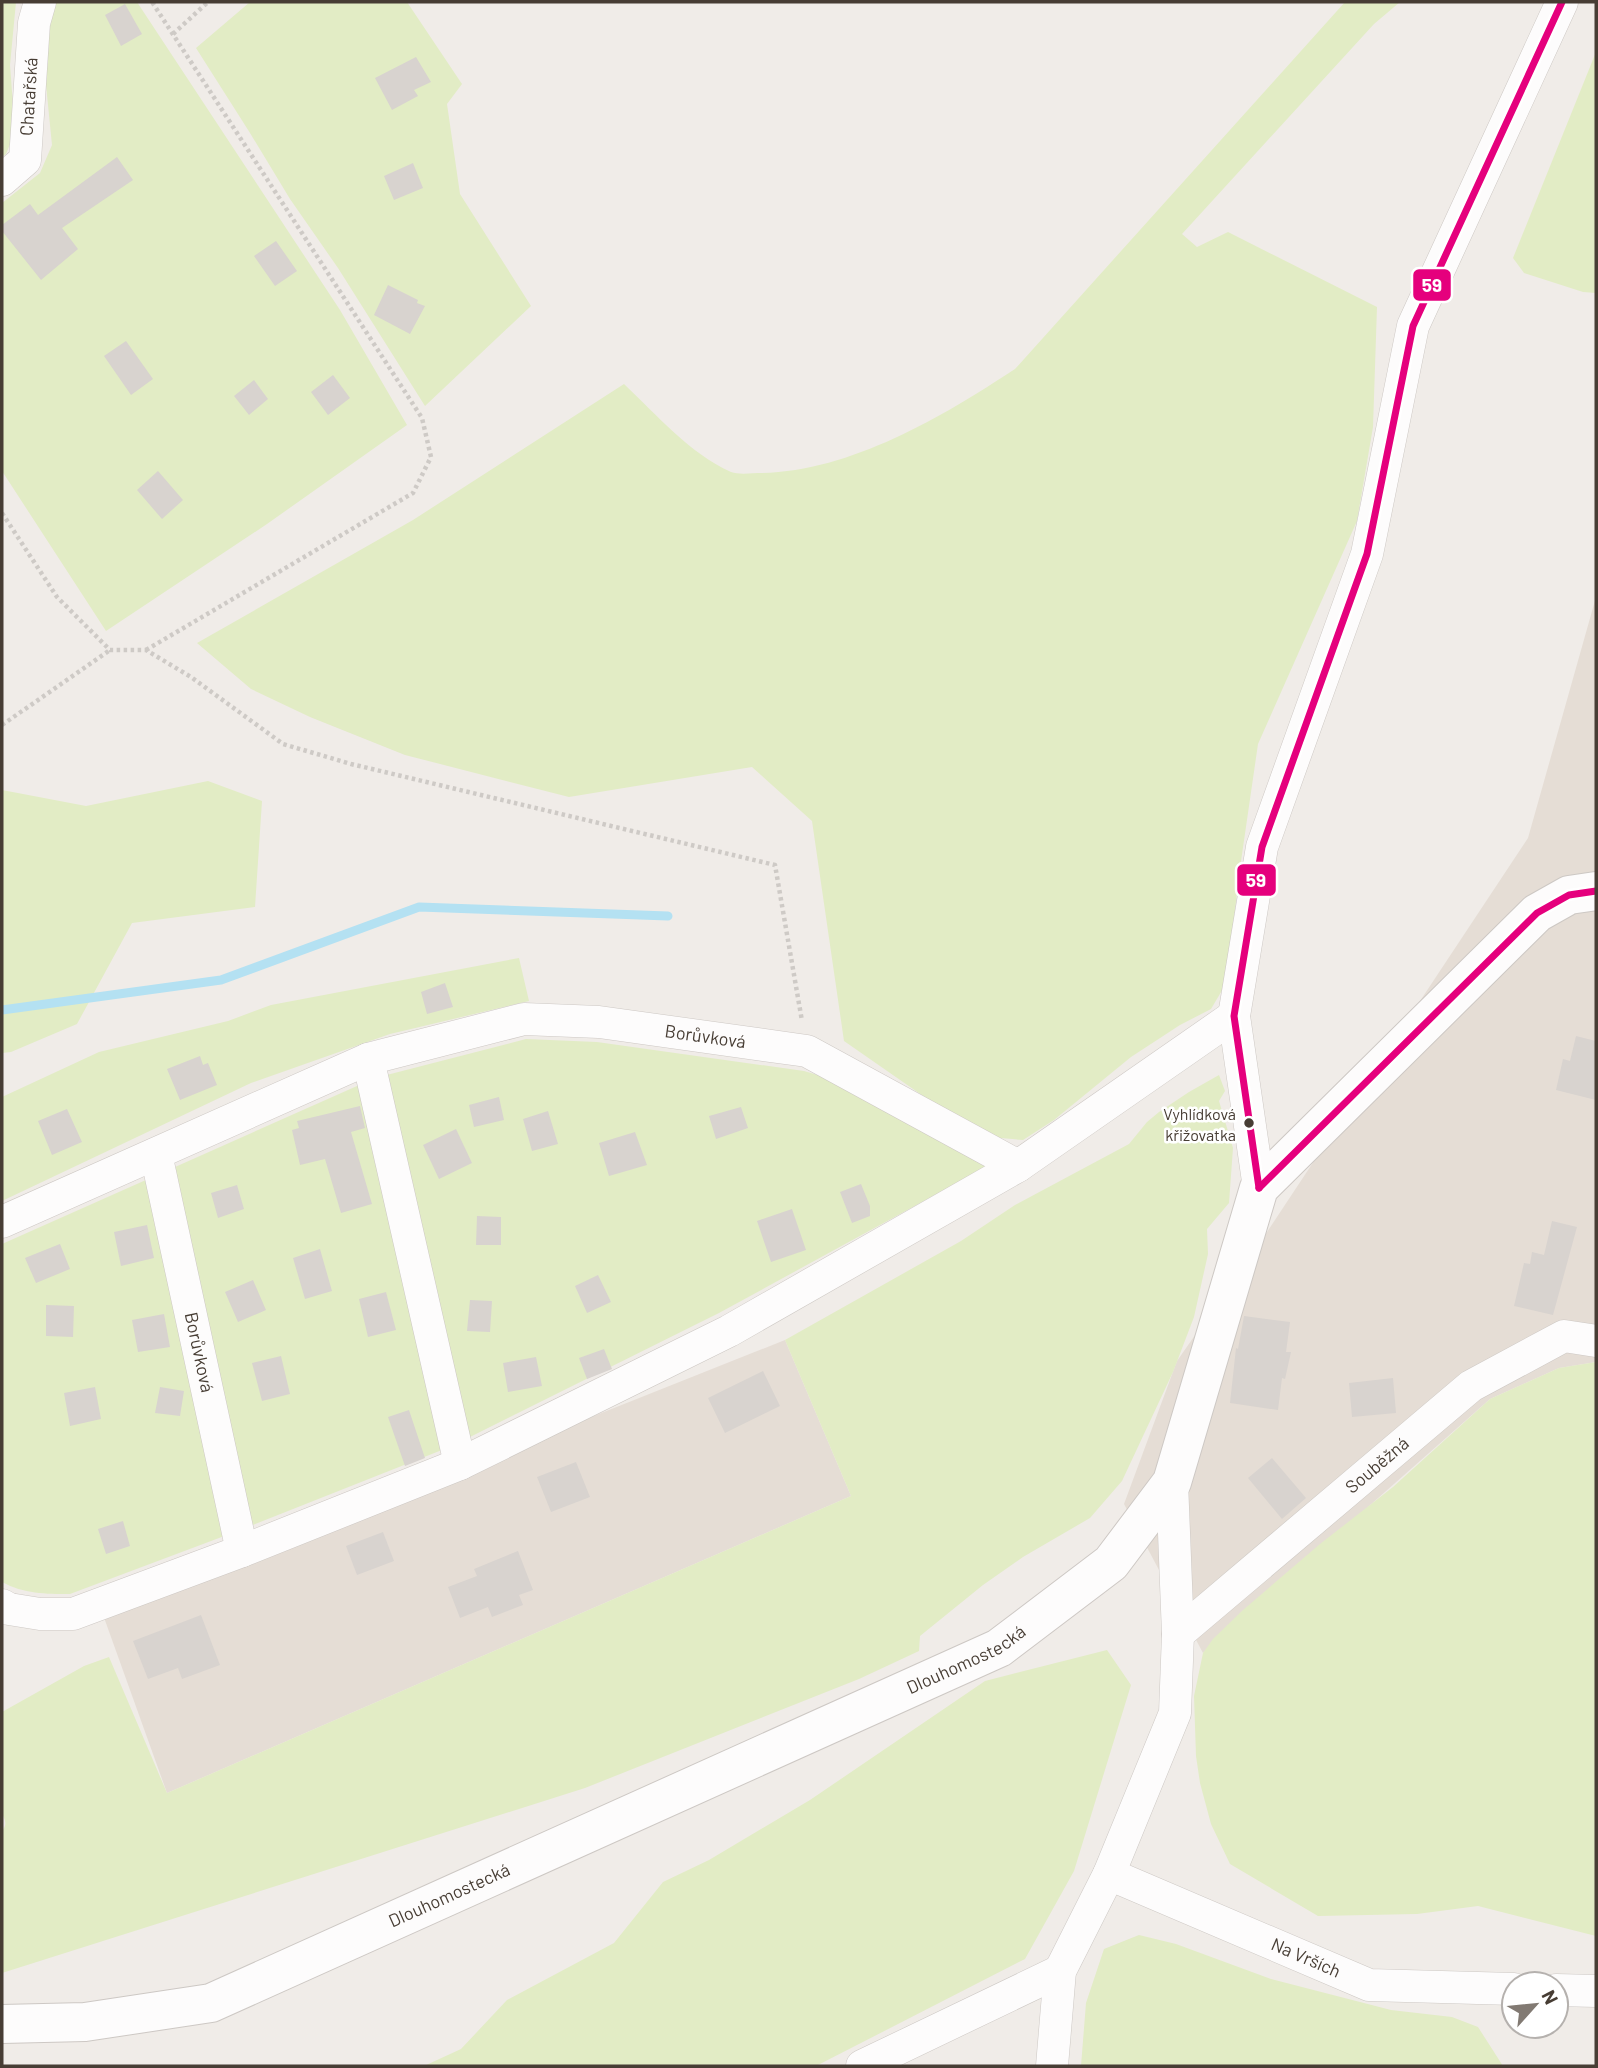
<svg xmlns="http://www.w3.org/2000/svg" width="1598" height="2068" viewBox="0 0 1598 2068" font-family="Barlow,sans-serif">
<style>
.residential{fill:#e5ddd5}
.green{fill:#e2ecc5}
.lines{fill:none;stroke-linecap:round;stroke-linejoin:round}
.stream{stroke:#b4e1f2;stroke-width:9}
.building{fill:#d8d3cf}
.minor-casing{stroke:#cdc8c4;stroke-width:33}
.tertiary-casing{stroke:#cdc8c4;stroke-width:40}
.path{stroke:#cecac6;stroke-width:4.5;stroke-dasharray:3.5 3.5;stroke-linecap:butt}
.minor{stroke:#fdfcfc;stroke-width:32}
.tertiary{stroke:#fdfcfc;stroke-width:38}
.bus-1-casing{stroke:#fff;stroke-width:12}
.bus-1{stroke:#e5007d;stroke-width:7}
.bus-dot{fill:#473d34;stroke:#fff;stroke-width:2.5}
.labels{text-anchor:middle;stroke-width:5;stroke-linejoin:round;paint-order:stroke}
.bus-label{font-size:16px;fill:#473d34;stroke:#fff;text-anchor:end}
.street-label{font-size:18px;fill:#473d34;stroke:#fff}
.line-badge{stroke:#fff;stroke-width:2.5}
.badge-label{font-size:19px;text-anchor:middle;font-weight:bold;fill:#fff}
</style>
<rect width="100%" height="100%" fill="#f0ece8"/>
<g class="residential">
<path d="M1596,597V1362L1559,1368L1490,1399L1203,1653L1124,1504L1177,1361L1267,1232L1528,838Z"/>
<path d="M785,1340L851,1496L167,1793L102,1612Z"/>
</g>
<g class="green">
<path d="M2,2H16L10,65L15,132L6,154L2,157Z"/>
<path d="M53,2H137L340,310L407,425L267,524L106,631L2,471V203L40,173L52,145L43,55Z"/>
<path d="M250,2H407L462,84L447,104L460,194L531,306L425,406L338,268L290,199L250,133L196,48Z"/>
<path d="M1345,2H1400L1374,24L1182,234L1197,247L1228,232L1377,307L1373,427L1357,521L1258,744L1239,875L1227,982L1211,1009L1180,1025L1131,1057L1054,1120L1023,1140L989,1137L949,1114L844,1041L812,821L752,767L569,797L405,755L310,717L251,689L197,643L413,520L624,384C657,415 689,453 731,472C739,475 752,473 762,473C851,471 942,417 1015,369Z"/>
<path d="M1596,52V293L1583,292L1524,273L1513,258Z"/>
<path d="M208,781L262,801L255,907L132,923L77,1024L11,1052L2,1053V790L86,806Z"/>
<path d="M519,958L529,1001L390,1034L251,1083L2,1201V1097L99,1052L228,1021L271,1005Z"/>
<path d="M526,1039L597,1042L804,1071L841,1082L986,1167L719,1313L452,1446L235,1532L70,1594C45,1594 24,1594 2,1582V1244L375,1078Z"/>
<path d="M1219,1075L1225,1091L1219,1101L1233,1148L1229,1203L1207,1229L1208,1254L1194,1317L1173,1372L1122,1481L1090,1518L1023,1557L983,1585L920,1636L919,1651L859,1679L585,1788L2,1973V1831C7,1825 6,1821 2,1814V1712L84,1666L109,1657L167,1793L851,1496L785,1340L961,1241L1015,1205L1129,1144L1147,1122L1159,1112L1189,1092Z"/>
<path d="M1596,1362V1936L1478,1906L1417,1914L1318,1916L1230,1864L1211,1824L1200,1783L1196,1756L1194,1696L1203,1653L1213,1639L1243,1610L1320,1544L1393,1487L1490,1399L1559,1368Z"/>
<path d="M1107,1650L1131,1685L1074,1871L1025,1959L816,2066H424L461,2049L507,2000L614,1943L663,1882L709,1860L810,1800L985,1681Z"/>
<path d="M1139,1935L1176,1944L1271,1979L1391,2010L1452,2017L1478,2027L1503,2066H1081L1086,2003L1104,1949Z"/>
</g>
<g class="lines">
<path class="stream" d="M2,1010L221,980L419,907L668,916"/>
</g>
<g class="building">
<path d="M125,4L142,34L121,46L105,15Z"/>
<path d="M416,57L431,82L414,90L418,96L392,110L375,78Z"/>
<path d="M117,157L133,180L62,228L78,249L41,280L2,231V225L30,204L38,215Z"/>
<path d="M413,163L423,188L394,200L384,176Z"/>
<path d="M276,241L297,271L275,286L254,256Z"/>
<path d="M388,285L418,300L417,303L425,306L410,334L374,315Z"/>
<path d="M126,341L153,379L131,395L104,356Z"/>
<path d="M333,375L350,398L328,415L311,392Z"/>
<path d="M254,380L268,399L249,415L234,396Z"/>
<path d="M158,471L183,500L162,519L137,490Z"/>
<path d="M445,983L453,1007L427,1014L421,992Z"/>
<path d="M1576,1036L1596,1041V1100L1556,1090L1563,1059L1570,1061Z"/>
<path d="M200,1056L203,1065L208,1063L217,1085L180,1100L167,1069Z"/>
<path d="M499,1097L504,1120L474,1127L469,1105Z"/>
<path d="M360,1106L365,1128L351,1132L372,1204L341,1213L325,1159L300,1165L292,1130L299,1128L297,1121Z"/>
<path d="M741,1107L748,1128L716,1139L709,1116Z"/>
<path d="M67,1109L82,1142L52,1155L38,1121Z"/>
<path d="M548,1111L558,1144L532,1151L523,1119Z"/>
<path d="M456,1129L472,1163L439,1179L423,1145Z"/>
<path d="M635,1132L647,1165L609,1176L599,1143Z"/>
<path d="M861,1184L870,1206V1216L852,1223L840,1192Z"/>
<path d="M237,1185L244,1209L218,1218L211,1193Z"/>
<path d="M792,1209L806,1250L771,1262L757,1221Z"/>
<path d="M477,1216L501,1217V1245H476Z"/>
<path d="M1552,1221L1577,1227L1553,1315L1514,1306L1524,1263L1530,1264L1532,1252L1544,1255Z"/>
<path d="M147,1225L154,1258L121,1266L114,1232Z"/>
<path d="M60,1244L70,1269L36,1283L25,1258Z"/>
<path d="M320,1249L332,1291L305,1299L293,1258Z"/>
<path d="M598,1275L611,1302L587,1313L575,1286Z"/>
<path d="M253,1280L266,1310L238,1322L225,1292Z"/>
<path d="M386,1292L396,1330L368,1337L359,1299Z"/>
<path d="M470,1300L492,1301L490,1332L467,1331Z"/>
<path d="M46,1305L74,1306L73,1337L46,1336Z"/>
<path d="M164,1314L170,1347L138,1352L132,1320Z"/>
<path d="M1244,1316L1290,1322L1286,1352H1291L1285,1379L1282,1378L1278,1410L1230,1403L1236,1348L1238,1349Z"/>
<path d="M604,1349L612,1369L587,1379L579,1358Z"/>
<path d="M281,1356L290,1394L262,1401L252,1363Z"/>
<path d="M536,1357L542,1386L508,1392L503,1363Z"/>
<path d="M763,1371L780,1406L725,1433L708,1398Z"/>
<path d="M1393,1378L1396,1413L1352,1417L1349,1383Z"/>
<path d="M95,1387L101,1419L70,1426L64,1393Z"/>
<path d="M160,1387L184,1391L180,1416L155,1413Z"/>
<path d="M409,1410L425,1458L405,1466L388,1417Z"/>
<path d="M1272,1458L1306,1498L1282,1519L1248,1478Z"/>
<path d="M576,1462L590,1497L551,1512L537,1477Z"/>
<path d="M123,1521L130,1546L106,1554L98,1529Z"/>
<path d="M383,1532L394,1561L357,1575L346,1546Z"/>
<path d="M518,1551L533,1590L519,1595L523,1605L492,1617L488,1607L460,1618L448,1587L477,1576L474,1569Z"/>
<path d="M201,1615L220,1665L182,1679L178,1668L148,1679L133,1641Z"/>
</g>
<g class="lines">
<g class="minor-casing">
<g id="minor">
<path id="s1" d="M2,180L25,160L34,23L40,2"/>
<path d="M368,1059L460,1464"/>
<path id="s2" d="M156,1154L242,1551"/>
<path d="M1259,1188L1234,1016L1262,847L1367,554L1413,326L1562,2"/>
<path id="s3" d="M2,1222L368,1059L524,1019L599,1022L807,1051L1018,1166L1234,1016"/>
<path d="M2,1605L9,1609L40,1614H73L242,1551L460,1464L729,1331L1018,1166"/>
<path id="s4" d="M1178,1634L1471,1386L1564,1336L1596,1341"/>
<path id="s5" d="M1109,1874L1369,1985L1514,1989"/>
<path d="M1556,1990L1596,1991"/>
<path d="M862,2066L1060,1971"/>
<path d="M1052,2066L1060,1971L1109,1874L1175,1713L1178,1634L1172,1482"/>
</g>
</g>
<g class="tertiary-casing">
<g id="tertiary">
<path id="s6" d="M2,2024L85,2022L211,2003L999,1648L1111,1563L1172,1482L1259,1188L1537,913L1569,895L1596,891"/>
</g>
</g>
<g class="path">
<path d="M173,34L208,2"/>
<path d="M2,513L57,597L110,650H146L191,677L283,744L351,764L775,865L802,1021"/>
<path d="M146,650L413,493L431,457L422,418L152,2"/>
<path d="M2,725L110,650"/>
</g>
<use href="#minor" class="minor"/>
<use href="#tertiary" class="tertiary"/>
<g class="bus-1-casing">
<g id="bus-1">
<path d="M1259,1188L1234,1016L1262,847L1367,554L1413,326L1562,2"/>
<path d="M1259,1188L1537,913L1569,895L1596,891"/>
</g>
</g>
<use href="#bus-1" class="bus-1"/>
</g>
<circle class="bus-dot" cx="1249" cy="1123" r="6"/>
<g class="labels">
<g class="bus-label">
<text x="1236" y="1120">Vyhlídková<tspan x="1236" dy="21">křižovatka</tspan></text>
</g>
<g class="street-label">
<text dy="6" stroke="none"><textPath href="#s1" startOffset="94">Chatařská</textPath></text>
<text dy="6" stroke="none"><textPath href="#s3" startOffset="744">Borůvková</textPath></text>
<text dy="6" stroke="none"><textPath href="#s2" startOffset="203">Borůvková</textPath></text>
<text dy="6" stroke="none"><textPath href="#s4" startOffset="261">Souběžná</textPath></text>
<text dy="6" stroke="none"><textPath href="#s6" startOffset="1040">Dlouhomostecká</textPath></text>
<text dy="6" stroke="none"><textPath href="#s6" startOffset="472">Dlouhomostecká</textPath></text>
<text dy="6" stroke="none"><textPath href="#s5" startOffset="214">Na Vrších</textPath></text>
</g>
</g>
<g class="line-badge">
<rect x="1412" y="268" width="40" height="34" rx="7" fill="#e5007d"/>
<rect x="1236" y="863" width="41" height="34" rx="7" fill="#e5007d"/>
</g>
<g class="badge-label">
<text x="1432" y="292">59</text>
<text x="1256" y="887">59</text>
</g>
<rect width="1598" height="2068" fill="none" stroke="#473d34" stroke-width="7"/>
<g transform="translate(1535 2005) rotate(63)"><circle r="33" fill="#ffffff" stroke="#b5b1ae" stroke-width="2"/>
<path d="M0-5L12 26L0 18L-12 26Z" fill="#827a73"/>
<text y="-10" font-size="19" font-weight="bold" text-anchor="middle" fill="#473d34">N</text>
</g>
</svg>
